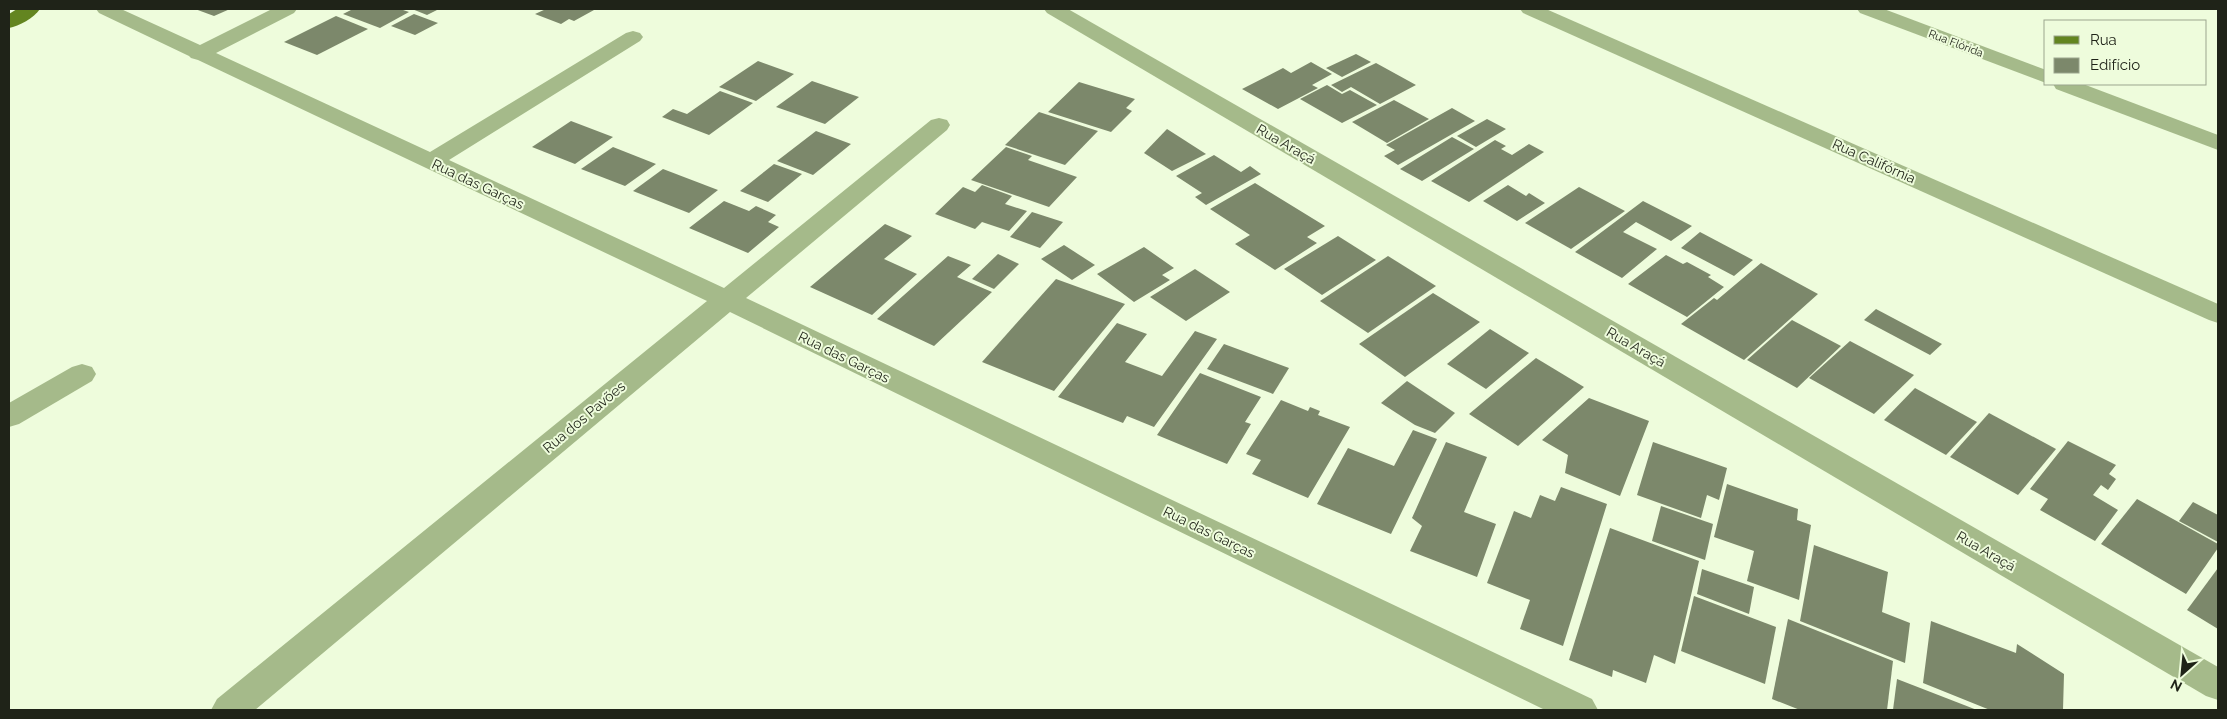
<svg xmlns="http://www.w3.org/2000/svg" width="2227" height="719" viewBox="0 0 2227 719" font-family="Raleway,sans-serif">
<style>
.building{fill:#7c886b}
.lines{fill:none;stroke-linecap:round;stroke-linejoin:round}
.minor{fill:#a5ba8a;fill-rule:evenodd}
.major{fill:#638520;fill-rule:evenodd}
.labels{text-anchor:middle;stroke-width:4;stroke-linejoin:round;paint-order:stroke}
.far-street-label{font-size:11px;fill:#1f2318;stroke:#eefcdc}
.street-label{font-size:14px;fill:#1f2318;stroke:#eefcdc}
</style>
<rect width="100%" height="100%" fill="#eefcdc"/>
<g class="building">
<path d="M195,9H230L214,16Z"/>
<path d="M353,9H400L409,12L380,28L343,14Z"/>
<path d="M412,9H439L427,15Z"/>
<path d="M546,9H590L594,10L574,21L569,19L561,24L535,14Z"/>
<path d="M414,14L438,23L415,35L391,26Z"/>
<path d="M336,16L368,29L317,55L284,42Z"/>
<path d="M1356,54L1371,62L1342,77L1326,68Z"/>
<path d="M758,61L794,74L756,101L719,87Z"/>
<path d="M1311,62L1332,74L1312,85L1318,88L1278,109L1242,89L1283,68L1291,73Z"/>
<path d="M1376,63L1416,85L1380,104L1351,87L1342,92L1331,85Z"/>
<path d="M812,81L859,97L825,124L776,107Z"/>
<path d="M1079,82L1135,99L1126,108L1132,111L1111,132L1048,112Z"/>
<path d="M1327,85L1342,94L1350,90L1377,105L1342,123L1300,99Z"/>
<path d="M720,91L753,103L709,135L662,117L673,109L687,114Z"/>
<path d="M1394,100L1429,119L1387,143L1352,122Z"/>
<path d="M1452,108L1475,121L1398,165L1384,156L1395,150L1386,145Z"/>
<path d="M1039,112L1098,131L1065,165L1005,145Z"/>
<path d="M1487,119L1506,129L1476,147L1457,136Z"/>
<path d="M571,121L613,137L575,164L532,147Z"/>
<path d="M1167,129L1206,154L1172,171L1144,153Z"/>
<path d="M816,131L851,144L813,175L777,161Z"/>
<path d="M1452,137L1474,149L1422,181L1400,169Z"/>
<path d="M1495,140L1506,146L1501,149L1512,155L1529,144L1544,152L1469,202L1431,181Z"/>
<path d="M613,147L656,164L625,186L581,169Z"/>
<path d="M1006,147L1032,156L1028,160L1077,177L1049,207L971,180Z"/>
<path d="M1214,155L1241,172L1250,166L1261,174L1206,205L1195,197L1202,193L1176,176Z"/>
<path d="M774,164L802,174L768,202L740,191Z"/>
<path d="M663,169L718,190L689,213L633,191Z"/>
<path d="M1255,183L1325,226L1307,237L1317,243L1275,270L1235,244L1250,235L1210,209Z"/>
<path d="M982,185L1012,196L1005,204L1027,211L1009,231L982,222L975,229L935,214L963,187L975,192Z"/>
<path d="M1508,185L1526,196L1529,193L1545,203L1517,221L1483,201Z"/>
<path d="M1579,187L1625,211L1571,249L1525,223Z"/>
<path d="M724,201L749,211L756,206L776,215L768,222L779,227L748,253L689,228Z"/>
<path d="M1643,201L1692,226L1671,241L1636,222L1623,232L1657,249L1622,278L1575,252Z"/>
<path d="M1032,212L1063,222L1040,248L1010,237Z"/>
<path d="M885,224L912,236L884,259L917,274L872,315L810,287Z"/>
<path d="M1700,232L1753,260L1734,276L1681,248Z"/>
<path d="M1338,236L1376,260L1322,295L1284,269Z"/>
<path d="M1064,245L1095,265L1072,280L1041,259Z"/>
<path d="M1144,247L1174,268L1162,275L1170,280L1134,302L1097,274Z"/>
<path d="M998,254L1019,264L994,289L972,279Z"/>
<path d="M1666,255L1683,264L1687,262L1711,275L1708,277L1724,287L1687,317L1628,284Z"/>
<path d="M948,256L971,265L957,277L992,292L934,346L877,319Z"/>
<path d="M1388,256L1436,286L1368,333L1320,301Z"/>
<path d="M1761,263L1818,294L1744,360L1681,324L1714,298L1717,300Z"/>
<path d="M1195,269L1230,292L1186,321L1150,297Z"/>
<path d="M1056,279L1125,304L1054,391L982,362Z"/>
<path d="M1433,293L1480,322L1405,377L1359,344Z"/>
<path d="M1876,309L1942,344L1930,355L1864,320Z"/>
<path d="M1792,320L1841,346L1797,388L1747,360Z"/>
<path d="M1117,323L1147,334L1125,362L1162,376L1195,331L1217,339L1154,427L1127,416L1123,423L1058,397Z"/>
<path d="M1490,329L1529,353L1486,389L1447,364Z"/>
<path d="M1850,341L1914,375L1874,414L1809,378Z"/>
<path d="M1224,344L1289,368L1273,394L1207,369Z"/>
<path d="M1536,358L1584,387L1518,446L1469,414Z"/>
<path d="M1200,373L1261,397L1245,422L1251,424L1227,464L1157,435Z"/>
<path d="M1407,381L1455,413L1435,433L1415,425L1381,403Z"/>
<path d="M1915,388L1977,422L1946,455L1884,420Z"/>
<path d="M1589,398L1649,421L1620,496L1565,473L1568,455L1542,440Z"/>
<path d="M1281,400L1308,411L1310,407L1320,411L1318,415L1350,427L1308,498L1252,474L1261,460L1246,454Z"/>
<path d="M1989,413L2056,449L2018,495L1950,457Z"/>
<path d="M1413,430L1437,439L1391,534L1317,504L1348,448L1394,466Z"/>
<path d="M2068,441L2116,465L2109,474L2116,479L2108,490L2101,485L2093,495L2118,510L2095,541L2040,510L2048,499L2030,489Z"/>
<path d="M1446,442L1487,457L1464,512L1496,524L1477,577L1410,551L1422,526L1412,518Z"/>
<path d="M1653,442L1727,468L1719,500L1707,495L1701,518L1637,495Z"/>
<path d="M1727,484L1798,509L1797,520L1811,525L1799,600L1747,581L1754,551L1714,537Z"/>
<path d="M1561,487L1607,504L1563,646L1520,629L1530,600L1487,583L1514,511L1531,518L1540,495L1555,501Z"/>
<path d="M2137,499L2218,544V548L2186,594L2101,544Z"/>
<path d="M2193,502L2218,515V542L2179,521Z"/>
<path d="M1661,506L1713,524L1705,560L1652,541Z"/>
<path d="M1610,528L1699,561L1675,664L1654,655L1646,683L1613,670L1612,677L1569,660Z"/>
<path d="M1814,545L1888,572L1882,612L1910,623L1905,663L1800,621Z"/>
<path d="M2218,568V629L2187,610Z"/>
<path d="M1702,569L1754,587L1749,614L1697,594Z"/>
<path d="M1694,596L1776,627L1765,684L1681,651Z"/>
<path d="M1788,619L1893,661L1887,710H1800L1772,699Z"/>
<path d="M1931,621L2016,653L2017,644L2064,674L2063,710H1990L1923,683Z"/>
<path d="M1897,679L1977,710H1893Z"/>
</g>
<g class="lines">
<g class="minor">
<path d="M96,9H121L200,45L272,9H297L294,13L216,53L430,152L626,33L633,31L640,33L643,37L640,41L449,160L724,288L931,120L939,118L947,120L950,125L947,130L746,298L1592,699L1598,710H1545L730,312L255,710H211L217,699L707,301L198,60L191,58L189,56L99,13Z"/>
<path d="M1044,9H1068L2218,667V700L2206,696L1047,13Z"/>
<path d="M1520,9H1546L2218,304V323L2209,320L1523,13Z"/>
<path d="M1857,9H1884L2046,70V83L1860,13Z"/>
<path d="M2053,84H2083L2218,135V150L2056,89Z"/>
<path d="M82,364L92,367L96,374L92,381L19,424L9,427V403L72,367Z"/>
</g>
<path class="major" d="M17,9H40C34,18 19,26 9,28V14Z"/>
</g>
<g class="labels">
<g class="far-street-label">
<text transform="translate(1956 43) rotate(21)" y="4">Rua Flórida</text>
</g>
<g class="street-label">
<text transform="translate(1286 144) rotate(30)" y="5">Rua Araçá</text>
<text transform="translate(1874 161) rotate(24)" y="5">Rua Califórnia</text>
<text transform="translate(478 184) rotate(25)" y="5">Rua das Garças</text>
<text transform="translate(1636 347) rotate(30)" y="5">Rua Araçá</text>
<text transform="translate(844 357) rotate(26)" y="5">Rua das Garças</text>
<text transform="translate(584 417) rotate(-40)" y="5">Rua dos Pavões</text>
<text transform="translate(1209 532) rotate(26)" y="5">Rua das Garças</text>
<text transform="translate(1986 551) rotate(30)" y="5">Rua Araçá</text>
</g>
</g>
<rect width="2227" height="719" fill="none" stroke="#1f2318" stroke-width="20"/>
<rect x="2044" y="20" width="162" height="65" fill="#eefcdc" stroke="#9ba58e"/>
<rect x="2054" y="36" width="25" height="8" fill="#638520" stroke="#9ba58e"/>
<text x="2090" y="45" font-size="15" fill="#1f2318">Rua</text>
<rect x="2054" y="58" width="25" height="15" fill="#7c886b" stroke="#9ba58e"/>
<text x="2090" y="70" font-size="15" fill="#1f2318">Edifício</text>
<g transform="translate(2182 674) rotate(207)" stroke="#eefcdc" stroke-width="4" paint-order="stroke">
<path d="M0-4L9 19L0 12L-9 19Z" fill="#1f2318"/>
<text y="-8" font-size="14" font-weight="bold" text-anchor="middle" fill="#1f2318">N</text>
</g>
</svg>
